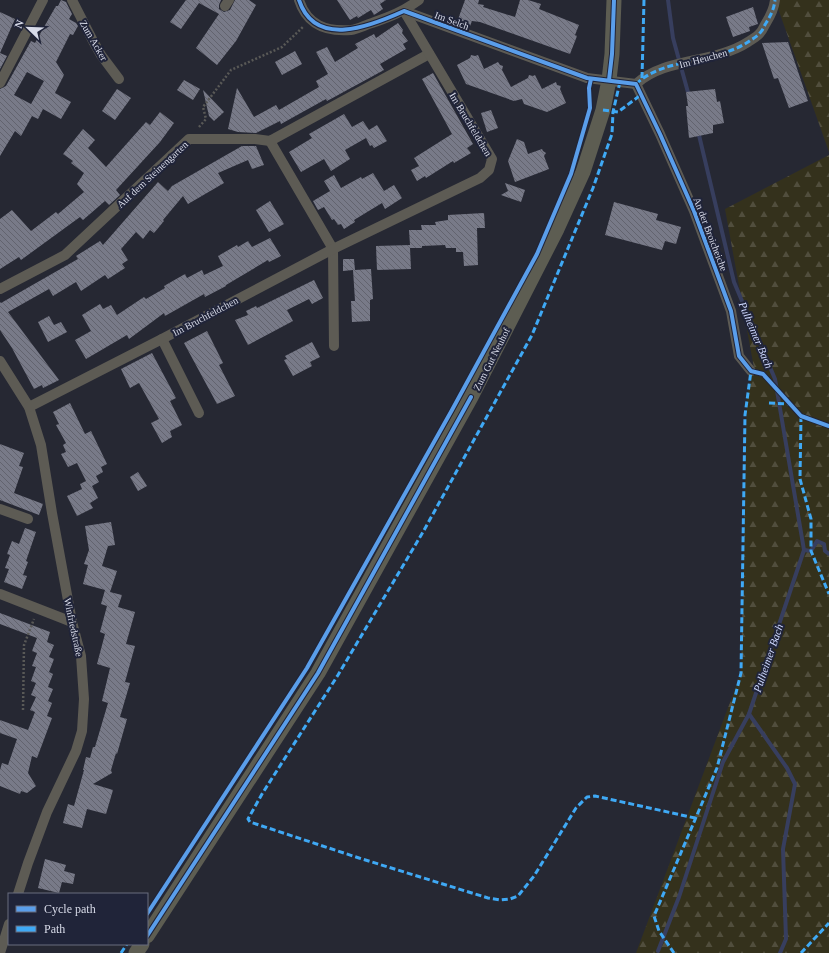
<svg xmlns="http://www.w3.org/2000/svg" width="829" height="953" viewBox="0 0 829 953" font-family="'Times New Roman',serif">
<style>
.forest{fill:url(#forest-firs)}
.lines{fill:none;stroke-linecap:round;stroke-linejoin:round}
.stream{stroke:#373e5e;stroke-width:4}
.building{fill:url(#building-back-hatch);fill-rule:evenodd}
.path{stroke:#595957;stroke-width:2.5;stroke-dasharray:2 2;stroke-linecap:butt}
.street{stroke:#5d5b54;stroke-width:10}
.secondary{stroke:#5d5d52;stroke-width:15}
.quiet{stroke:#3fa9f5;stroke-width:3;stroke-dasharray:6 3;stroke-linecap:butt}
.cycleway-casing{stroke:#202439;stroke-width:6}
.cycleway{stroke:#5a9eea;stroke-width:4}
.labels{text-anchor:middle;stroke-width:4;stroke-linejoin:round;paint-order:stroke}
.street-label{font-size:10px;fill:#d7dae8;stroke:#202439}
.water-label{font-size:11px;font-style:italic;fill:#ced8fe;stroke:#202439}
</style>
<defs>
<pattern id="forest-firs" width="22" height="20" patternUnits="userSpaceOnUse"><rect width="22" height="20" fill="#34311c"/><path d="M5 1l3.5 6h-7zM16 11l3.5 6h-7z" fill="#514e3d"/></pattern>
<pattern id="building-back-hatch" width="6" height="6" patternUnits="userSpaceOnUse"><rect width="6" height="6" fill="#787a88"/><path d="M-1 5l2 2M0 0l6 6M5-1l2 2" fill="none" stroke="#62636e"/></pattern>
</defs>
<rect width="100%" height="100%" fill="#262833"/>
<g class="forest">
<path d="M775,0H829V152Z"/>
<path d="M829,155V953H636L741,673L747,396L754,368L725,209Z"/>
</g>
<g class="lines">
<g class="stream">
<path d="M668,0L673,38L689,96"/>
<path d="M804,550L811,551L817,541L824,544L825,551L829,554"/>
<path d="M749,714L787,768L795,784L783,849L786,939L780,953"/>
<path d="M658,951L679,897L723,762L749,714L804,550L775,379L734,282L698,131"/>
</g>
</g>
<g class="building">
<path d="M61,0L66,2L72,14L69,19L76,23L78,26L73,35L70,34L56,62L64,75L55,93L71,102L61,119L43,109L38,119L32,116L21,136L15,131L0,156V89L6,86L31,41L35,43L44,27L56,6H58ZM27,72L44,81L31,104L14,95Z"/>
<path d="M186,0H221L219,5V9L224,12L230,10L235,0H249L256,5L236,41L217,65L196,48L219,14L199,3L181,29L170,22Z"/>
<path d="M337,0H386L380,4L383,9L374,15L371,10L358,18L357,16L350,20Z"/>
<path d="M465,0H479L478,4L484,5L483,7L515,17L520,0H528L541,4L539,9L579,25L575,35L577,36L570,54L480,22L472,21L470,26L457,22Z"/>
<path d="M753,7L758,24L749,27L750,31L733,37L726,17Z"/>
<path d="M0,12L15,19L0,53L7,56L0,69Z"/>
<path d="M398,23L403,30L402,33L408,41L403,44L406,49L380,64L384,70L327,101L326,99L281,124L280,121L256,133L238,132L228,129L237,88L254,117L276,105L279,110L319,87L316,81L328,74L316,52L327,47L335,62L358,48L355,44L374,34L376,38Z"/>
<path d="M788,42L808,101L789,108L778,78L774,79L762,43Z"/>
<path d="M295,51L302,64L282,75L275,62Z"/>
<path d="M471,55L475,56L478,55L484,69L498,62L500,65L503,66L502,70L511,87L528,78L529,75L533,76L535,75L542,89L556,82L557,85L561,86L560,89L566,103L547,112L524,104L522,99L514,101L466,84L457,65L470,58Z"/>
<path d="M433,73L473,144L467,148L471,153L454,163L453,161L426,178L425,176L417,181L411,170L419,166L414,158L452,134L422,79Z"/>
<path d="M184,80L200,89L193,100L177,90Z"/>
<path d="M117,89L131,98L115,120L102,111Z"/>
<path d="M715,89L717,102L720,101L724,123L713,125V133L689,138L686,106H688L686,92Z"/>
<path d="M203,90L224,112L214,121L209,116Z"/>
<path d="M491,110L498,128L487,132L481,113Z"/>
<path d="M160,112L174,123L160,142L116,190L120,195L109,205L105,201L83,220L80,217L21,260L19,257L0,269V219L12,210L31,231L56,212L58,214L84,192L77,184L84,173L71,163L73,161L63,154L83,129L95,140L88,148L106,167L146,122L150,125Z"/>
<path d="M344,114L352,127L363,121L369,130L377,125L387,141L374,148L372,145L370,146L366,138L345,150L350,159L331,171L324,159L301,172L289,152L312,138L309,134Z"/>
<path d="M517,139L524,142L528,154L542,149L543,151L546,153L544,156L549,169L515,182L508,161Z"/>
<path d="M242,146H256L264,165L252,169L248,160L218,173L224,183L188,204L183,196L163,220L164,221L154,233L150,230L143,239L136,232L121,249L128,260L122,264L125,268L108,279L105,275L81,291L76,282L53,296L49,289L8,312L59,380L43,388L42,385L34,389L12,348L0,330V302L1,303L78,259L76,256L100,241L103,245L158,182L168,191L172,186Z"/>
<path d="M373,173L384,191L394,185L402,198L385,209L382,203L354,220L355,222L344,229L341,224L338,225L334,219L332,220L324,207L318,210L313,201L330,191L324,181L334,175L341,188L361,177L362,179Z"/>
<path d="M505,183L525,190L521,202L501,195L508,191Z"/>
<path d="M270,201L284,224L269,232L256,210Z"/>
<path d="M614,202L658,214L656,220L681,227L676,244L665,241L662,250L605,235Z"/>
<path d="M484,213L485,228H477L478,265L464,266L463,252H456V248H446L445,245L422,246V248H410L411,269L377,270L376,246L410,245L409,230H422L421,225H436L435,222L448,220V215Z"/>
<path d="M270,238L281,256L269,262L268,260L226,285V286L205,297L204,294L165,316L164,313L129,339L127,335L86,359L82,352L75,340L91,331L82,315L100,304L103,309L111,305L117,315L144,297L146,299L165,288L164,286L185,274L187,278L202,270L204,275L223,266L218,256L237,245L238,247L248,241L252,247Z"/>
<path d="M343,259H354L355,270L371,269L373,299L370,300V321L352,322L351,301H355L353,270L343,271Z"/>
<path d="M314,280L323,298L312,304L309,299L287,310L293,321L248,345L235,320L248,315L246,311L256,306L257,308Z"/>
<path d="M49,316L54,325L61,322L67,332L48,342L38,322Z"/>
<path d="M207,331L223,363L219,365L235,396L217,404L184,343Z"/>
<path d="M312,342L320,357L310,362L312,366L293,376L284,360L287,359L285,356Z"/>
<path d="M152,353L176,398L170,401L182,425L170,431L172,437L162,443L151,423L159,419L139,383L130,388L121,369Z"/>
<path d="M70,403L85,434L91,431L107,464L101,467L103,472L96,476L99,482L92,486L98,498L90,503L93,508L77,516L67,496L82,489L80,484L86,481L77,463L68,467L61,454L66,452L63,445L66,443L56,425L59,424L53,412Z"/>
<path d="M0,444L24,453L19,466L23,467L14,493L43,504L39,515L0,500Z"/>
<path d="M138,472L147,486L138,491L130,477Z"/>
<path d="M111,522L115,545L108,546L102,566L117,571L110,592L122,595L118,607L135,612L126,644L135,646L125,682L130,683L120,717L127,719L117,754L116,753L111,770L112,773L93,784L113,790L106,814L87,809L82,828L63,823L68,804L74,806L84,770H83L86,757L90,758L93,747H95L108,703L102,701L110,668L97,664L105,634L100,632L107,606L101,604L105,590L83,584L88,565L84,564L89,550L85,526Z"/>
<path d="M25,528L36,532L26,561L28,562L23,575L27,576L22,589L4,582L9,569L5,568L10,555L7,554L12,541L19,544Z"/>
<path d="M0,613L50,632L47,642L54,645L49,657L54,659L49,672L53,674L48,687L53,689L48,701L52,703L47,716L52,718L37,758L32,756L28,773L36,786L27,793L21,791L20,794L0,786V770L2,763L8,765L17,739L0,733V720L28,730L35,712L30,710L36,697L31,695L36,683L31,681L36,667L32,666L37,653L32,651L37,638L0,624Z"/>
<path d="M45,859L66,865L64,871L75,874L73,884L62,882L59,893L38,888Z"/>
</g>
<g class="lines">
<g class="path">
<path d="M199,127L206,119L203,107L231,70L282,47L304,26"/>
<path d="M23,710L24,645L34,619"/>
</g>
<g class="street">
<path d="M72,0L93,41L101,55L119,79"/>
<path d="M299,0C307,25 326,32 351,30C358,29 365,25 372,23C392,16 402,12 419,0"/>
<path d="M225,6L229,0"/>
<path d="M404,11L587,78L636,84C665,57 714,64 748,42C752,39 757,37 760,33C763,30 764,26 766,23C771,15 774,9 775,0"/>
<path d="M0,83L43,0"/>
<path d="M636,84L660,134L694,211L731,311L739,356L751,371"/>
<path d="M270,141L333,249L334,346"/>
<path d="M0,289L65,255L189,139H255L270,141L429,54"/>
<path d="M162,339L199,413"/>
<path d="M0,361L29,407L41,445L52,513L72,622L81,656L84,699L82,731L76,751L47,812L28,863L18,894"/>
<path d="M29,407L162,339L333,249L480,178L489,170L492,159L404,11"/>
<path d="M0,509L28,519"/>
<path d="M0,594L72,622"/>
<path d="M0,953L9,924"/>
</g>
<g class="secondary">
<path d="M147,936L318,673L471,397L557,229L583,172L603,110L609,80L612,54L614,0"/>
<path d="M136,953L142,944"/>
</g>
<g class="quiet">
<path d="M642,78L644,0"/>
<path d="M620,82L613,112L612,134L593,188L532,335L423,532L338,675L262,794L248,819L250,822L359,858L488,898L500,900L510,899L518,896L534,876L576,808L587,797L595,796L695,818"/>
<path d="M636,84C665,57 714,64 748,42C752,39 757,37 760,33C763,30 764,26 766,23C771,15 774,9 775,0"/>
<path d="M603,110L618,112L642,94"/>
<path d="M769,403L792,404"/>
<path d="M801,416L800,479L811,519V551L829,594"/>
<path d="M121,953L127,944"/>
<path d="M674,953L659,931L654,916L717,768L741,673L745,415L751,371H754"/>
<path d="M801,953L829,923"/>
</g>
<g class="cycleway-casing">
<g id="cycleway">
<path d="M299,0C315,49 371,26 404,11L587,78L636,84L660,134L694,211L731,311L739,356L751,371L763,374L801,416L829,426"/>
<path d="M609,80L612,54L614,0"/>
<path d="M147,914L307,668L452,410L537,254L571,174L590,108L589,88L591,79"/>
<path d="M147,936L318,673L471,397"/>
</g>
</g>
<use href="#cycleway" class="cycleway"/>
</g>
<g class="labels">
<g class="street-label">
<text transform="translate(452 20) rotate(20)" y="4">Im Selch</text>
<text transform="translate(94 40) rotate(60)" y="4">Zum Acker</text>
<text transform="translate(703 58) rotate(-15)" y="4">Im Heuchen</text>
<text transform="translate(471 124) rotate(59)" y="4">Im Bruchfeldchen</text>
<text transform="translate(152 174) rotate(-43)" y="4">Auf dem Steinengarten</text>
<text transform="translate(711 234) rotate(69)" y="4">An der Broicheiche</text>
<text transform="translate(205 316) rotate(-28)" y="4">Im Bruchfeldchen</text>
<text transform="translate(491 359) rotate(-63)" y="4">Zum Gut Neuhof</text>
<text transform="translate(74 627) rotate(78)" y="4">Winfriedstraße</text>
</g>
<g class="water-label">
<text transform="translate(756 335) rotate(67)" y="4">Pulheimer Bach</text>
<text transform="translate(768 658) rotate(-71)" y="4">Pulheimer Bach</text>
</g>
</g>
<rect x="8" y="893" width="140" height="52" fill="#202439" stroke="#696d7f"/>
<rect x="16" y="906" width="20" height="6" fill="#5a9eea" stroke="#696d7f"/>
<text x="44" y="913" font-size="12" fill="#d7dae8">Cycle path</text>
<rect x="16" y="926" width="20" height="6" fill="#3fa9f5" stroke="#696d7f"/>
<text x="44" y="933" font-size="12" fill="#d7dae8">Path</text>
<g transform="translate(28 28) rotate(293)" stroke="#202439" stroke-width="3" paint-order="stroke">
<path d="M0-3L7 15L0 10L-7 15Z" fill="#d7dae8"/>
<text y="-6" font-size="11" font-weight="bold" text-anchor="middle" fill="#d7dae8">N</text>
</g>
</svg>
